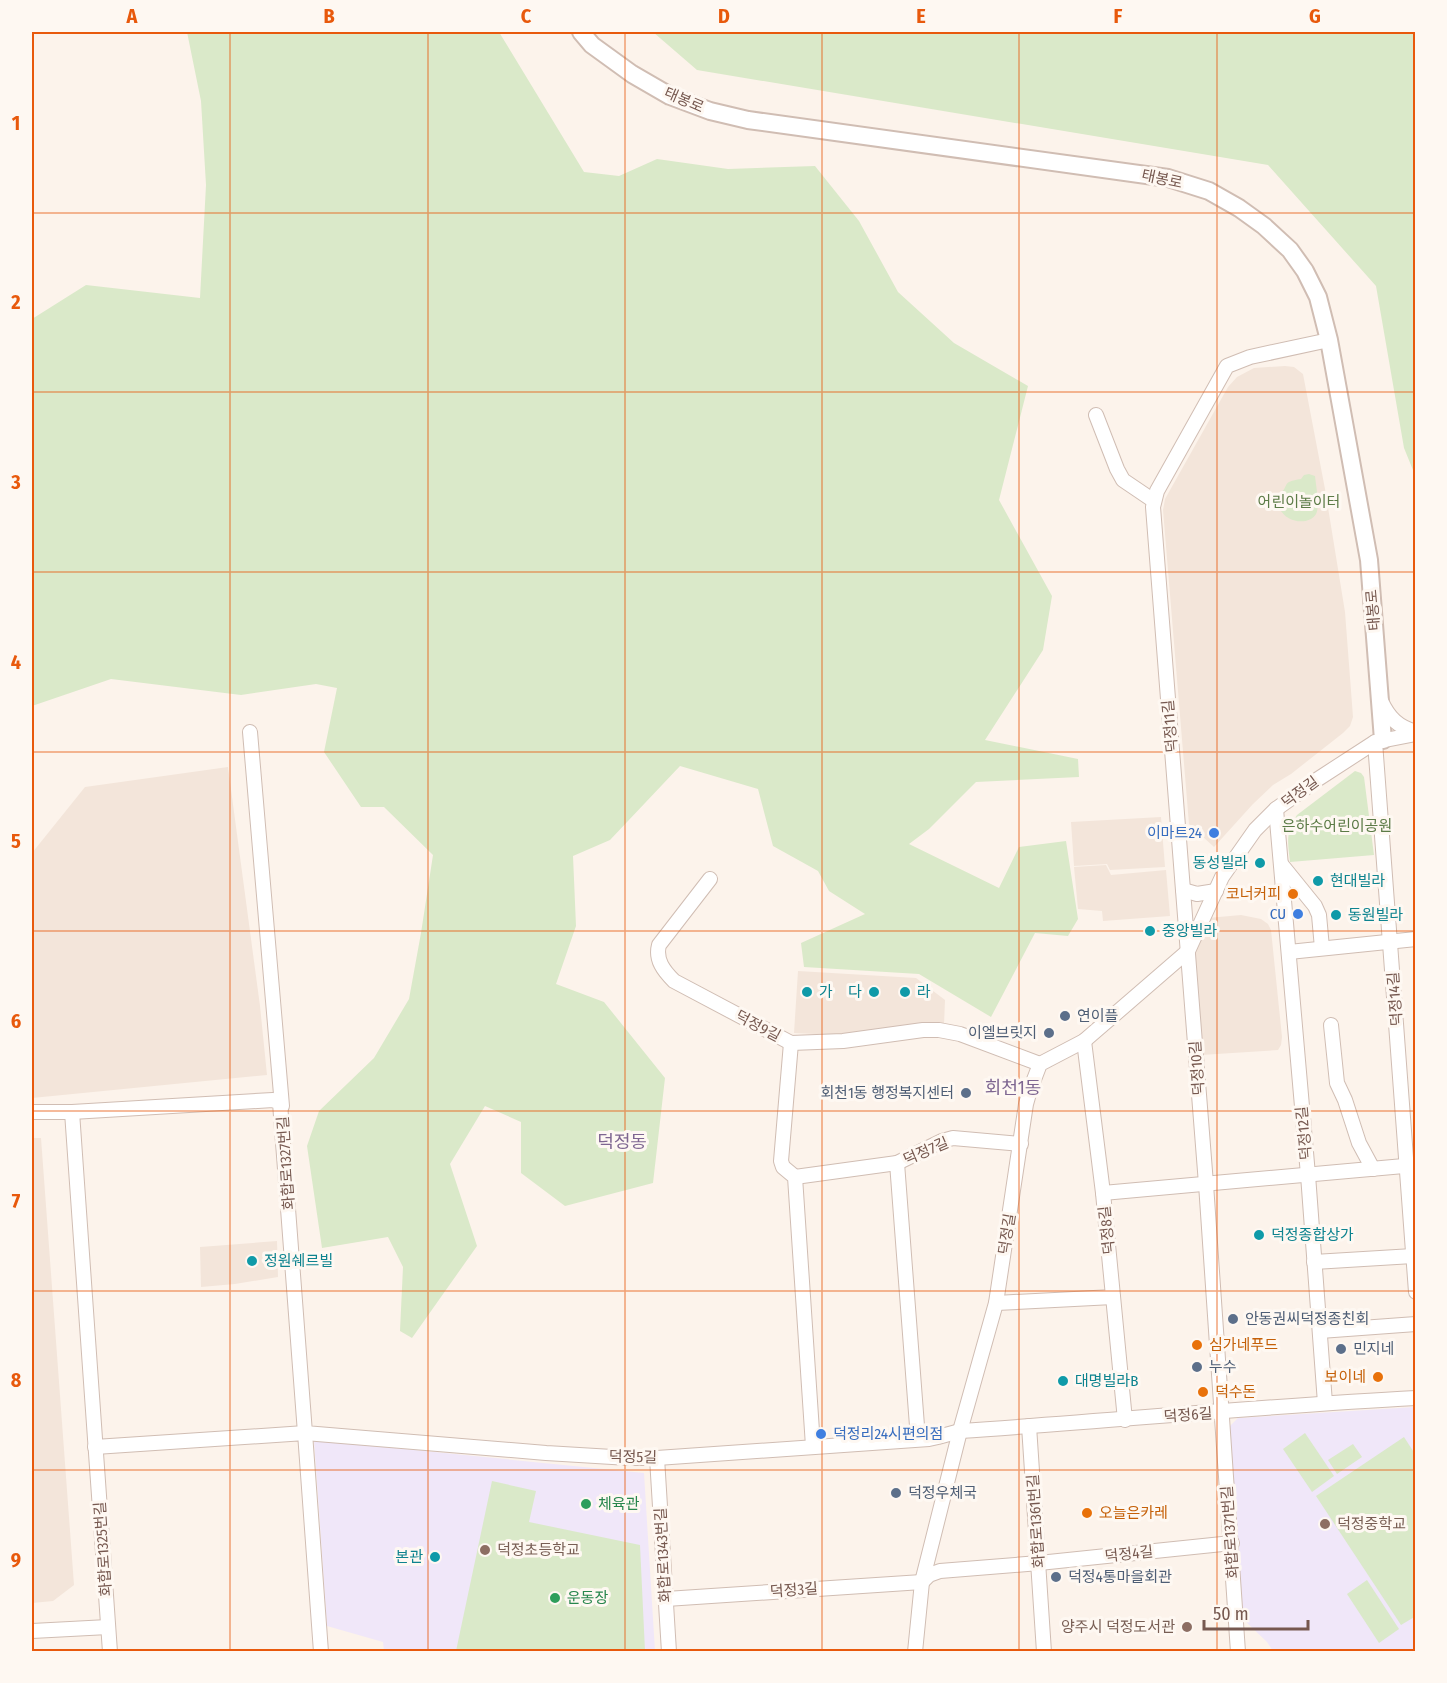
<svg xmlns="http://www.w3.org/2000/svg" width="1447" height="1683" viewBox="0 0 1447 1683" font-family="'Fira Sans Condensed','Noto Sans KR',sans-serif">
<style>
.residential{fill:#f3e5da}
.education{fill:#f0e7f9}
.green{fill:#dae9c9}
.lines{fill:none;stroke-linecap:round;stroke-linejoin:round}
.minor-casing{stroke:#d0bdb3;stroke-width:16}
.tertiary-casing{stroke:#d0bdb3;stroke-width:20}
.minor{stroke:#fff;stroke-width:14}
.tertiary{stroke:#fff;stroke-width:16}
.grid{fill:none;stroke:#e8590c;stroke-width:1.5;stroke-opacity:0.55}
.shop-dot{fill:#3f7fe0;stroke:#fef8f2;stroke-width:2}
.culture-dot{fill:#0f9aa8;stroke:#fef8f2;stroke-width:2}
.food-dot{fill:#e8710a;stroke:#fef8f2;stroke-width:2}
.service-dot{fill:#5c6f8a;stroke:#fef8f2;stroke-width:2}
.leisure-dot{fill:#2e9e5b;stroke:#fef8f2;stroke-width:2}
.education-dot{fill:#8d6e63;stroke:#fef8f2;stroke-width:2}
.labels{text-anchor:middle;stroke-width:6;stroke-linejoin:round;paint-order:stroke}
.street-label{font-size:15px;fill:#76584f;stroke:#fef8f2}
.park-label{font-size:15px;fill:#5c7b47;stroke:#fef8f2}
.shop-label{font-size:15px;fill:#366cbe;stroke:#fef8f2;text-anchor:end}
.culture-label{font-size:15px;fill:#0d838f;stroke:#fef8f2;text-anchor:start}
.food-label{font-size:15px;fill:#c56008;stroke:#fef8f2;text-anchor:start}
.service-label{font-size:15px;fill:#4e5e75;stroke:#fef8f2;text-anchor:start}
.leisure-label{font-size:15px;fill:#27864d;stroke:#fef8f2;text-anchor:start}
.education-label{font-size:15px;fill:#785e54;stroke:#fef8f2;text-anchor:start}
.quarter-label{font-size:18px;fill:#7e6691;stroke:#fef8f2}
.neatline{fill:none;stroke:#e8590c;stroke-width:2}
.grid-label{font-size:20px;text-anchor:middle;font-weight:bold;fill:#e8590c}
</style>
<rect width="100%" height="100%" fill="#fcf3eb"/>
<g class="residential">
<path d="M1285,366L1294,367L1303,374L1325,489L1345,612L1353,717L1350,726L1343,733L1291,774L1273,785L1253,804L1214,847L1189,824L1163,510L1165,499L1228,387L1237,377L1254,368Z"/>
<path d="M228,767L260,1006L267,1075L32,1098V853L85,787Z"/>
<path d="M1161,817L1165,867L1110,870L1107,864L1074,866L1071,822Z"/>
<path d="M1106,865L1111,875L1166,870L1170,916L1103,921L1102,911L1078,909L1074,867Z"/>
<path d="M1241,915L1261,919L1268,924L1271,930L1282,1037L1281,1045L1278,1050L1201,1055L1193,951L1208,918Z"/>
<path d="M798,971L916,978L945,1000L944,1025H904L873,1032L836,1035L794,1033Z"/>
<path d="M32,1138H41L74,1585L53,1601L32,1603Z"/>
<path d="M277,1241L278,1277L235,1284L201,1287L200,1247Z"/>
</g>
<g class="education">
<path d="M1415,1407V1651H1273L1267,1642L1243,1619L1227,1429L1238,1418Z"/>
<path d="M314,1440L644,1473L655,1651H384L383,1642L327,1626Z"/>
</g>
<g class="green">
<path d="M187,32H499L584,172L619,176L657,159L728,169L815,166L859,221L898,292L954,343L1028,386L999,500L1052,596L1043,650L985,740L1078,759L1079,777L976,782L929,829L909,844L999,888L1019,847L1066,841L1078,919L1068,936L1035,933L991,1017L919,974L804,967L801,943L865,914L829,891L818,871L773,846L758,789L680,766L610,840L573,856L576,926L556,984L604,1002L665,1078L653,1183L565,1206L521,1173V1122L485,1106L450,1164L477,1246L412,1338L400,1331L403,1267L388,1237L322,1248L307,1146L319,1111L374,1058L409,999L421,933L433,855L384,807H361L324,752L337,688L316,684L241,695L111,679L32,706V319L86,285L200,298L206,185L201,101Z"/>
<path d="M653,32H1415V475L1404,448L1376,286L1268,165L697,70Z"/>
<path d="M1309,474L1315,476C1316,485 1320,507 1316,514C1308,528 1275,522 1278,496C1291,485 1280,482 1301,479L1304,475Z"/>
<path d="M1355,771L1361,773L1364,777L1374,855L1290,862C1288,842 1285,833 1297,815Z"/>
<path d="M1305,1433L1334,1476L1312,1492L1283,1449Z"/>
<path d="M1404,1437L1415,1454L1416,1616L1401,1625L1316,1496Z"/>
<path d="M1353,1444L1362,1457L1337,1474L1328,1460Z"/>
<path d="M492,1481L536,1491L529,1522L640,1545L645,1651H456Z"/>
<path d="M1367,1580L1399,1629L1379,1643L1347,1594Z"/>
</g>
<g class="lines">
<g class="minor-casing">
<g id="minor">
<path d="M1096,415L1117,469L1123,480L1154,501"/>
<path d="M1381,701C1389,718 1398,727 1416,732"/>
<path d="M250,732L282,1106"/>
<path d="M1375,742L1416,1292"/>
<path d="M1276,809L1308,1175L1325,1403"/>
<path d="M1281,864L1315,906L1319,915L1322,948"/>
<path d="M710,879L659,945C655,960 664,971 674,981L791,1043L843,1041L923,1030H939L960,1034L1040,1064"/>
<path d="M1183,890L1197,894L1216,891"/>
<path d="M1289,952L1416,939"/>
<path d="M1331,1025L1337,1083L1345,1100L1359,1143L1373,1169"/>
<path d="M1084,1041L1103,1193L1125,1420"/>
<path d="M791,1043L781,1161L783,1167L795,1177L813,1446"/>
<path d="M32,1112H72L273,1100L280,1103L305,1433L546,1453L629,1458H657L929,1439L938,1437L960,1431C1112,1421 1263,1406 1416,1398"/>
<path d="M72,1112L110,1652"/>
<path d="M897,1163L918,1439"/>
<path d="M795,1177L897,1163L942,1141L953,1138L1021,1144"/>
<path d="M1103,1193L1415,1165"/>
<path d="M1314,1262L1413,1256"/>
<path d="M996,1303L1113,1297"/>
<path d="M1320,1331L1416,1324"/>
<path d="M1029,1426L1044,1652"/>
<path d="M95,1447L305,1433L321,1652"/>
<path d="M657,1458L669,1652"/>
<path d="M666,1599L922,1582L929,1575L940,1571L1039,1563L1232,1543"/>
<path d="M32,1631L108,1627"/>
<path d="M915,1652L922,1582L960,1431L996,1303L1026,1104L1030,1090L1040,1064L1084,1041L1188,951L1222,877L1255,830L1276,809L1318,779L1375,742L1416,734"/>
<path d="M1238,1652L1206,1184L1153,507L1157,491L1227,366L1250,357L1329,340"/>
</g>
</g>
<g class="tertiary-casing">
<path id="tertiary" d="M581,32L592,45L632,74L670,96L710,111L748,120L1168,178L1209,191L1239,208L1264,226L1290,250L1305,271L1318,297L1329,340L1369,560L1383,740"/>
</g>
<use href="#minor" class="minor"/>
<use href="#tertiary" class="tertiary"/>
</g>
<path class="grid" d="M230,32V1652M428,32V1652M625,32V1652M822,32V1652M1019,32V1652M1217,32V1652M32,213H1416M32,392H1416M32,572H1416M32,752H1416M32,931H1416M32,1111H1416M32,1291H1416M32,1470H1416"/>
<g class="shop-dot">
<circle cx="1214" cy="833" r="6"/>
<circle cx="1298" cy="914" r="6"/>
<circle cx="821" cy="1434" r="6"/>
</g>
<g class="culture-dot">
<circle cx="1260" cy="863" r="6"/>
<circle cx="1318" cy="881" r="6"/>
<circle cx="1336" cy="915" r="6"/>
<circle cx="1150" cy="931" r="6"/>
<circle cx="807" cy="992" r="6"/>
<circle cx="874" cy="992" r="6"/>
<circle cx="905" cy="992" r="6"/>
<circle cx="1259" cy="1235" r="6"/>
<circle cx="252" cy="1261" r="6"/>
<circle cx="1063" cy="1381" r="6"/>
<circle cx="435" cy="1557" r="6"/>
</g>
<g class="food-dot">
<circle cx="1293" cy="894" r="6"/>
<circle cx="1197" cy="1345" r="6"/>
<circle cx="1378" cy="1377" r="6"/>
<circle cx="1203" cy="1392" r="6"/>
<circle cx="1087" cy="1513" r="6"/>
</g>
<g class="service-dot">
<circle cx="1065" cy="1016" r="6"/>
<circle cx="1049" cy="1033" r="6"/>
<circle cx="966" cy="1093" r="6"/>
<circle cx="1233" cy="1319" r="6"/>
<circle cx="1341" cy="1349" r="6"/>
<circle cx="1197" cy="1367" r="6"/>
<circle cx="896" cy="1493" r="6"/>
<circle cx="1056" cy="1577" r="6"/>
</g>
<g class="leisure-dot">
<circle cx="586" cy="1504" r="6"/>
<circle cx="555" cy="1598" r="6"/>
</g>
<g class="education-dot">
<circle cx="1325" cy="1524" r="6"/>
<circle cx="485" cy="1550" r="6"/>
<circle cx="1187" cy="1627" r="6"/>
</g>
<g class="labels">
<g class="street-label">
<text transform="translate(684 100) rotate(23)" y="5">태봉로</text>
<text transform="translate(1162 179) rotate(12)" y="5">태봉로</text>
<text transform="translate(1373 610) rotate(-95)" y="5">태봉로</text>
<text transform="translate(1170 726) rotate(-95)" y="5">덕정11길</text>
<text transform="translate(1300 792) rotate(-36)" y="5">덕정길</text>
<text transform="translate(1395 999) rotate(-94)" y="5">덕정14길</text>
<text transform="translate(758 1026) rotate(28)" y="5">덕정9길</text>
<text transform="translate(1197 1068) rotate(-94)" y="5">덕정10길</text>
<text transform="translate(1304 1133) rotate(-95)" y="5">덕정12길</text>
<text transform="translate(926 1151) rotate(-23)" y="5">덕정7길</text>
<text transform="translate(286 1163) rotate(-94)" y="5">화합로1327번길</text>
<text transform="translate(1107 1230) rotate(-96)" y="5">덕정8길</text>
<text transform="translate(1007 1234) rotate(-81)" y="5">덕정길</text>
<text transform="translate(1188 1415) rotate(-4)" y="5">덕정6길</text>
<text transform="translate(633 1457) rotate(1)" y="5">덕정5길</text>
<text transform="translate(1036 1521) rotate(-94)" y="5">화합로1361번길</text>
<text transform="translate(1230 1532) rotate(-94)" y="5">화합로1371번길</text>
<text transform="translate(103 1549) rotate(-94)" y="5">화합로1325번길</text>
<text transform="translate(1129 1554) rotate(-6)" y="5">덕정4길</text>
<text transform="translate(663 1555) rotate(-93)" y="5">화합로1343번길</text>
<text transform="translate(794 1590) rotate(-4)" y="5">덕정3길</text>
</g>
<g class="park-label">
<text x="1299" y="507">어린이놀이터</text>
<text x="1337" y="831">은하수어린이공원</text>
</g>
<g class="shop-label">
<text x="1202" y="838">이마트24</text>
<text x="1286" y="919">CU</text>
<text x="833" y="1439" text-anchor="start">덕정리24시편의점</text>
</g>
<g class="culture-label">
<text x="1248" y="868" text-anchor="end">동성빌라</text>
<text x="1330" y="886">현대빌라</text>
<text x="1348" y="920">동원빌라</text>
<text x="1162" y="936">중앙빌라</text>
<text x="819" y="997">가</text>
<text x="862" y="997" text-anchor="end">다</text>
<text x="917" y="997">라</text>
<text x="1271" y="1240">덕정종합상가</text>
<text x="264" y="1266">정원쉐르빌</text>
<text x="1075" y="1386">대명빌라B</text>
<text x="423" y="1562" text-anchor="end">본관</text>
</g>
<g class="food-label">
<text x="1281" y="899" text-anchor="end">코너커피</text>
<text x="1209" y="1350">심가네푸드</text>
<text x="1366" y="1382" text-anchor="end">보이네</text>
<text x="1215" y="1397">덕수돈</text>
<text x="1099" y="1518">오늘은카레</text>
</g>
<g class="service-label">
<text x="1077" y="1021">연이플</text>
<text x="1037" y="1038" text-anchor="end">이엘브릿지</text>
<text x="954" y="1098" text-anchor="end">회천1동 행정복지센터</text>
<text x="1245" y="1324">안동권씨덕정종친회</text>
<text x="1353" y="1354">민지네</text>
<text x="1209" y="1372">누수</text>
<text x="908" y="1498">덕정우체국</text>
<text x="1068" y="1582">덕정4통마을회관</text>
</g>
<g class="leisure-label">
<text x="598" y="1509">체육관</text>
<text x="567" y="1603">운동장</text>
</g>
<g class="education-label">
<text x="1337" y="1529">덕정중학교</text>
<text x="497" y="1555">덕정초등학교</text>
<text x="1175" y="1632" text-anchor="end">양주시 덕정도서관</text>
</g>
<g class="quarter-label">
<text x="1013" y="1094">회천1동</text>
<text x="622" y="1148">덕정동</text>
</g>
</g>
<rect width="1447" height="1683" fill="none" stroke="#fef8f2" stroke-width="66"/>
<path d="M1204 1620v9h104v-9" fill="none" stroke="#76584f" stroke-width="3"/>
<text x="1213" y="1620" font-size="18" fill="#76584f" stroke="#fef8f2" stroke-width="4.5" paint-order="stroke">50 m</text>
<rect x="33" y="33" width="1381" height="1617" class="neatline"/>
<g class="grid-label">
<text x="132" y="23">A</text>
<text x="329" y="23">B</text>
<text x="526" y="23">C</text>
<text x="724" y="23">D</text>
<text x="921" y="23">E</text>
<text x="1118" y="23">F</text>
<text x="1315" y="23">G</text>
<text x="16" y="130">1</text>
<text x="16" y="309">2</text>
<text x="16" y="489">3</text>
<text x="16" y="669">4</text>
<text x="16" y="848">5</text>
<text x="16" y="1028">6</text>
<text x="16" y="1208">7</text>
<text x="16" y="1387">8</text>
<text x="16" y="1567">9</text>
</g>
</svg>
